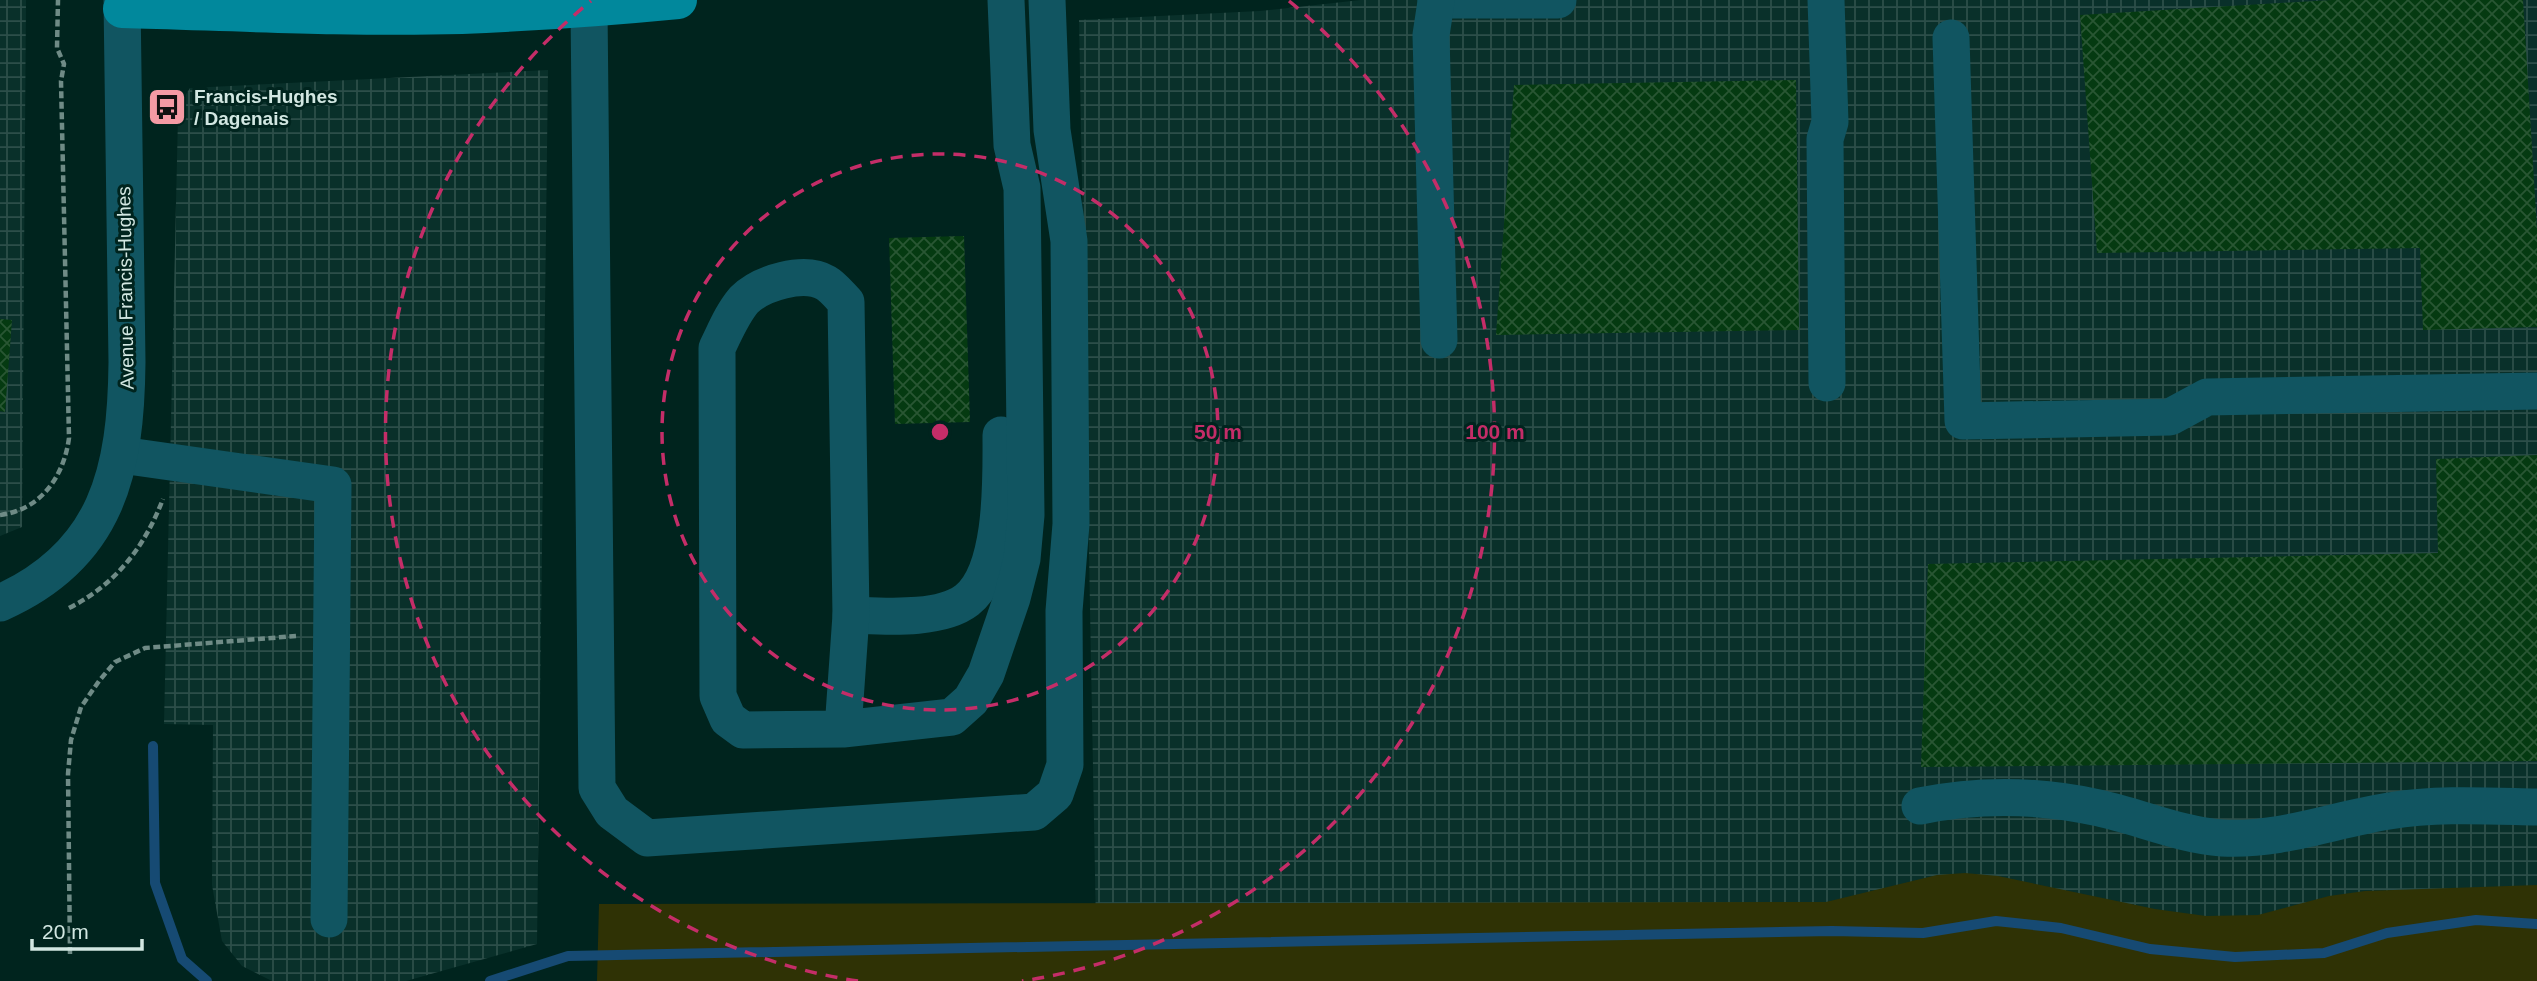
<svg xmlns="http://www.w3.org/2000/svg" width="2537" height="981" viewBox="0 0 2537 981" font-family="Helvetica,sans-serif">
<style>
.industrial{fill:url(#industrial-grid)}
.green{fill:#2f3205}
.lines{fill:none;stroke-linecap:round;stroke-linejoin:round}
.stream{stroke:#164a73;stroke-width:10}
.building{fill:url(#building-cross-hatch)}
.path{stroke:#6f8b86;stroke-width:4.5;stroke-dasharray:7 3.5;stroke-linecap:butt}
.minor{stroke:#115561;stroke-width:37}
.major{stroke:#01889c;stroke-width:38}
.ring{fill:none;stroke:#c42d68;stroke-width:3.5;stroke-dasharray:12 9}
.labels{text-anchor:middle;stroke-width:6;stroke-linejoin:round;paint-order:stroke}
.poi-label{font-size:19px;font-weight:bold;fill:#d2e7e2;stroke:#00241e;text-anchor:start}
.street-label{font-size:19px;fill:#d2e7e2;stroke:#00241e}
.centre{fill:#c42d68;stroke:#00241e;stroke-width:3.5}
.ring-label{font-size:21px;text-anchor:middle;font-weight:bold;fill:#c42d68;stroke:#00241e;stroke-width:6;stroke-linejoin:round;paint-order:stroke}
</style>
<defs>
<pattern id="industrial-grid" width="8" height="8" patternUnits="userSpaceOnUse" patternTransform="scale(1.75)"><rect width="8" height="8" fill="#09302a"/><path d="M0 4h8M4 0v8" fill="none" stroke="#2c4e49"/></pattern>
<pattern id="building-cross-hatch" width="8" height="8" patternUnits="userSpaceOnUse" patternTransform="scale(1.75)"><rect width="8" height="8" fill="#053a11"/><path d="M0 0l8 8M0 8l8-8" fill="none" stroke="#295633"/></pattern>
</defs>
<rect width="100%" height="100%" fill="#00241e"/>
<g class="industrial">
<path d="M0,0H26L22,527L0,536Z"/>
<path d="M1361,0H2537V981H1097L1079,20L1260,11Z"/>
<path d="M548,70L537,944L406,981H272L242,966L222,941L212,885L213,725L164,724L178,117L182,101L190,88Z"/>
</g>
<path class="green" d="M1965,873L1998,876L2155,909L2206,916L2258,915L2329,896L2365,891L2537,885V981H597L599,904L1826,902L1937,875Z"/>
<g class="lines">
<g class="stream">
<path d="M153,746L155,883L182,959L207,981"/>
<path d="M490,981L568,956L1832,931L1923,933L1996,921L2061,928L2150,949L2235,957L2324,953L2387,933L2476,920L2537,924"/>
</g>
</g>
<g class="building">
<path d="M2332,0H2523L2537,230V327L2423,330L2420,248L2097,253L2080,15Z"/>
<path d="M1796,80L1799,330L1496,335L1514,85Z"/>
<path d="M964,236L970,422L895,424L889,238Z"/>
<path d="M0,319L12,320L5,412L0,411Z"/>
<path d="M2537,455V761L1921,767L1928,564L2438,553L2436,459Z"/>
</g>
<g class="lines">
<g class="path">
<path d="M0,515C41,510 64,476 69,438L61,81L64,64L57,48L58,0"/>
<path d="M69,608C116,584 144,548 163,499"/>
<path d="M70,954L68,774L71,740L81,707L99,681L115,662L145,648L296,636"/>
</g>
<g class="minor">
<path d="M1436,0H1558"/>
<path d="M1826,0L1830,122L1825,139L1827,383"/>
<path d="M1436,2L1431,35L1439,340"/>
<path d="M589,8L597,788L612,812L647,838L1034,812L1055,794L1065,765L1064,611L1071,524L1069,241L1052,130L1047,0"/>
<path d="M1951,38L1963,421L2170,417L2207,397L2537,391"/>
<path d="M121,455L333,485L329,919"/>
<path d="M0,603C108,555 126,470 127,362L122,0"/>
<path d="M851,615C883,616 940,621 967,600C1004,570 1001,479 1001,435"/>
<path d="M843,729L851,615L846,302C840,296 833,287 826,283C804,270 761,283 744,300C732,314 725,332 717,348L718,696L728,719L743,730L843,729L952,717L971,700L986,674L1012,598L1022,559L1026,515L1022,188L1012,145L1006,0"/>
<path d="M1920,806C1979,794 2040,795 2099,808C2140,817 2180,835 2222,838C2282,841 2332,820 2389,811C2438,803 2488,806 2537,807"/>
</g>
<path class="major" d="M122,9C235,12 349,18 462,15C534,12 606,7 678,0"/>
</g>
<g class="ring">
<circle cx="940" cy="432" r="278"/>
<path d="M858 981A555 555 0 0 1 591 1M1289 1A555 555 0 0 1 1022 981"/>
</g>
<defs>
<g id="bus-square" transform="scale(2.0125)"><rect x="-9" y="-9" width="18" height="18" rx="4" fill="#f49aa4" stroke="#00241e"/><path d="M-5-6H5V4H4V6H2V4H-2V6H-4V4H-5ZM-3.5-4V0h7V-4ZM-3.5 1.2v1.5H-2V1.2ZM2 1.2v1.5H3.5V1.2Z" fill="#111"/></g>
</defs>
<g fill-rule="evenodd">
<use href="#bus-square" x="167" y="107"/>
</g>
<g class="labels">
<g class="poi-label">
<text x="194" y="103">Francis-Hughes<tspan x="194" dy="22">/ Dagenais</tspan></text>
</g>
<g class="street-label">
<text transform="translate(125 288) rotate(-91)" y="7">Avenue Francis-Hughes</text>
</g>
</g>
<circle cx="940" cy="432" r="10" class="centre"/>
<g class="ring-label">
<text x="1218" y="439">50 m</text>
<text x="1495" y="439">100 m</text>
</g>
<path d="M32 939v10h110v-10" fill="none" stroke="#d2e7e2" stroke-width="3.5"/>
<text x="42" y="939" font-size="21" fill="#d2e7e2" stroke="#00241e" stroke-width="5" paint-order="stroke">20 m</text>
</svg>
